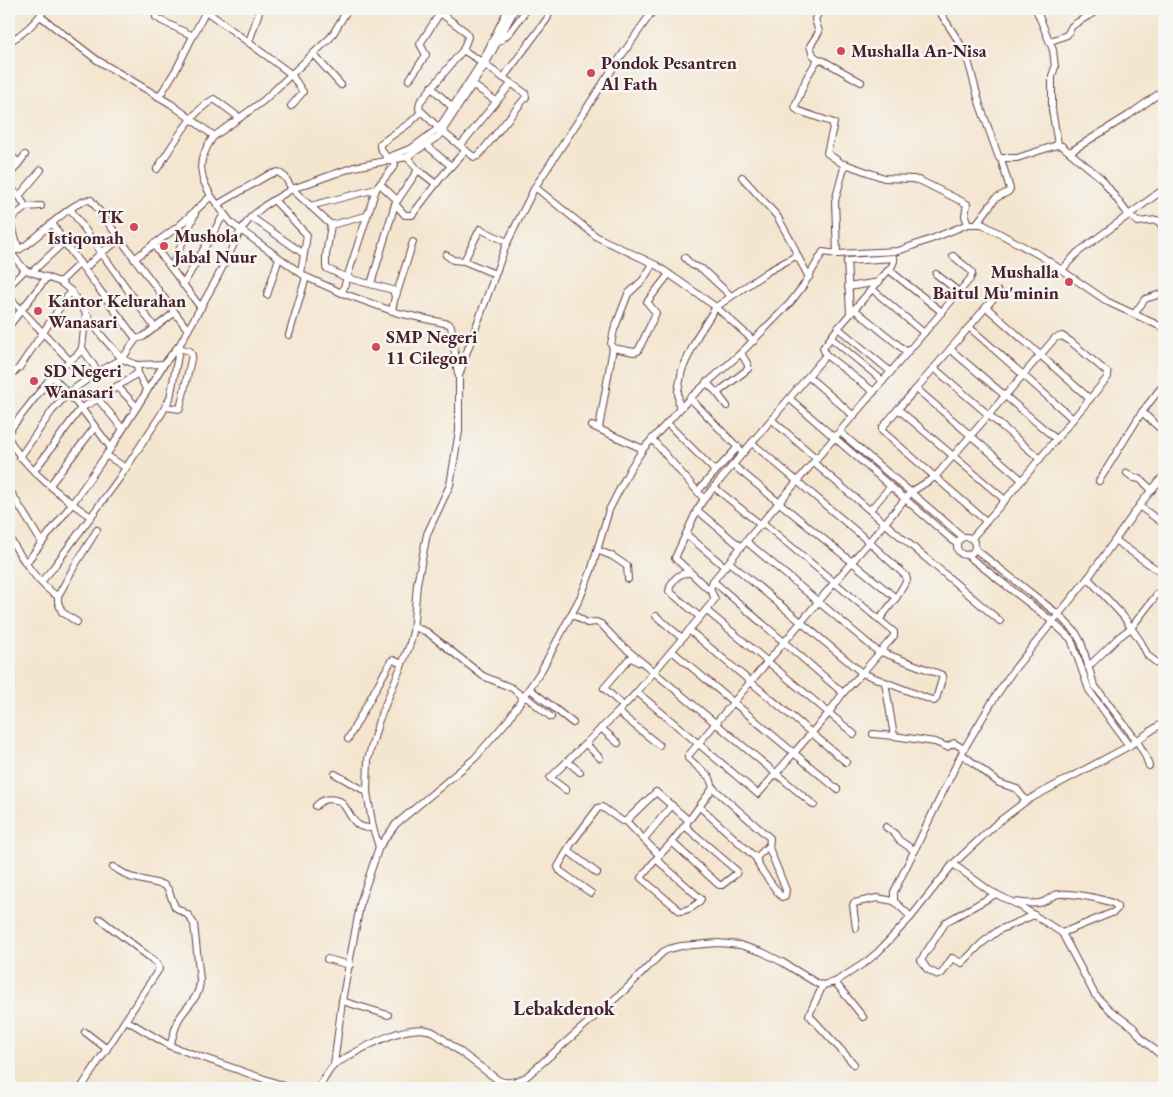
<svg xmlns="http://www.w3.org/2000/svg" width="1173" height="1097" viewBox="0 0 1173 1097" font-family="'EB Garamond',serif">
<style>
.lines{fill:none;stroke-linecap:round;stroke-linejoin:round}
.street-casing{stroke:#643d44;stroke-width:8}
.street{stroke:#fff;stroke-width:6}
.poi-dot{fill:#d1495b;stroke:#f6f6f2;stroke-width:2}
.labels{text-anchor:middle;stroke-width:5;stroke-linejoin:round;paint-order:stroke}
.poi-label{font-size:18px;font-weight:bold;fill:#4a1f2b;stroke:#f6f6f2;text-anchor:start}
.quarter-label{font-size:20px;font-weight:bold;fill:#4a1f2b;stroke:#f6f6f2}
</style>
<rect width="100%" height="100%" fill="#f6f6f2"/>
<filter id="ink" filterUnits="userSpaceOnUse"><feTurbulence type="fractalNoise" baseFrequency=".02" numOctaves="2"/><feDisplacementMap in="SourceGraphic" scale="10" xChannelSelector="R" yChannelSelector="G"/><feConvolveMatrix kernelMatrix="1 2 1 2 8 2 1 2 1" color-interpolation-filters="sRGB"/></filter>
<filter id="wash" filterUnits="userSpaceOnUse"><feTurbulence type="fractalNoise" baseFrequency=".0096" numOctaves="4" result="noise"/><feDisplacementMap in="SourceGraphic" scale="20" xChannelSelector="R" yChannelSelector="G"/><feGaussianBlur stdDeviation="1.12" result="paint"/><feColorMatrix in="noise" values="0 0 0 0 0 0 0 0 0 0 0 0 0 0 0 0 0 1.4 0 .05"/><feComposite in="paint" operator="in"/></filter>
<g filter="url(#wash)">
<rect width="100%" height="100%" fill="#f4e5cf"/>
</g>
<g filter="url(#ink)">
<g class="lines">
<g class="street-casing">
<g id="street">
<path d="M348,9L331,37L263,101L213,137L207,147L202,159L201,167L203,180L211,196L231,223L306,277L342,293L398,313L449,324L451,326L458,374"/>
<path d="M435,9L466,32L468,37L463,50L420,102L419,109L443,132L474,157L478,156L526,97L525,93L485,65"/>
<path d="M938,9L966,53L980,105L999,158H1017L1057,145L1062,146L1101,178L1128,214L1138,222L1157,220L1164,228"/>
<path d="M1036,9L1053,50L1055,67L1052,76V110L1058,144"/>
<path d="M206,11L291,74L303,92L291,106"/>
<path d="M40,16L97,60L171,104L214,136"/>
<path d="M156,17L162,21L193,36L207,9"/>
<path d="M501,40L510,32L527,9"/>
<path d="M1051,41L1067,35L1072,26L1078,22L1100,9"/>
<path d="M9,42C23,34 36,22 45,9"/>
<path d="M249,42L260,9"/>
<path d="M463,50L482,62"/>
<path d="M313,54L341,85"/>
<path d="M818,59L813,55L810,46L819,32L815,19L821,9"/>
<path d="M503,78L547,19L549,14L545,9"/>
<path d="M409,80L426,55L420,44L440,13"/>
<path d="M473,85L496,101"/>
<path d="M431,87L453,108"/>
<path d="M159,97L177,68L193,36"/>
<path d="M426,145L451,166"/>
<path d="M460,146L511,84"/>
<path d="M1070,152L1129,115L1164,90"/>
<path d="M9,154L19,163"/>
<path d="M389,157L412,148L439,128L482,62L508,9"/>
<path d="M407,157L418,170L436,184"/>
<path d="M388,160L380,147V144L411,122L421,112"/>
<path d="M844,165L827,153L834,123L799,111L796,109L795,106L807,77L818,59L824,61L861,82"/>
<path d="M157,169C172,147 190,112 214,99L217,101L240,118"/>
<path d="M9,176L25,155"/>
<path d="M742,177L777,216L792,243L798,257"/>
<path d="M380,184L397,200"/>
<path d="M9,186L19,196L26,207"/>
<path d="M535,187L597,237L656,265L682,283L716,307L754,341"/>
<path d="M19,196L41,170"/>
<path d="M274,200L307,235L301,273"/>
<path d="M395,204L405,215H412L443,175L465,151"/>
<path d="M217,205L268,175L278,172L285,177L292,189L331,225L366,216"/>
<path d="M310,206L376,189"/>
<path d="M71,210L155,328"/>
<path d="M251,217L304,254"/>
<path d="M9,220L26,207L41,206"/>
<path d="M9,223L13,230L19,250"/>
<path d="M52,223L64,242L136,339"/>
<path d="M977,223L996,198L1008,192L1010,189L1001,159"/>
<path d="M331,225L326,255V268L347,278L393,290L395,297L392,310"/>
<path d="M153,244L201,308"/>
<path d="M9,252C12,251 17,250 20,249C36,240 74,198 91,200L188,330"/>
<path d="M10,252L25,270L60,282L71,291L101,335L122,359L137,365L164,364"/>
<path d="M837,254L835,201L845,164L884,178L913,179L921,181L967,204L965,216L968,224"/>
<path d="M446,255L453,260L464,261L480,229L507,242"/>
<path d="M685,258L692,265L702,269L731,296"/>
<path d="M134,259L180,225L211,196"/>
<path d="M464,261L495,274"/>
<path d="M171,268L195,214"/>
<path d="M84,269L102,252L120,240"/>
<path d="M889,270L942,312"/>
<path d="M1062,270L1077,253L1164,189"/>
<path d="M32,272L64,242"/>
<path d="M936,274L959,292"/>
<path d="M60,282L80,263"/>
<path d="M371,284L395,204L418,170"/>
<path d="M183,285L224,214"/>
<path d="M9,286L25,270"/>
<path d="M848,287L879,282"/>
<path d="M872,289L924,333"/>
<path d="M999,292L934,368L1040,459"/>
<path d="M342,293L376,189L395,165L393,160"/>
<path d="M267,295L279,258"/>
<path d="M396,296L413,242"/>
<path d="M9,297L70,361"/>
<path d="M986,307L1090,399"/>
<path d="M854,309L907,352"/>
<path d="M850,313L847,261L894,258V261L892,266L838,328L823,348L826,355L874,392"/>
<path d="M1135,313L1145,299L1164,293"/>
<path d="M9,326L47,277"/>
<path d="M969,327L1073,419"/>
<path d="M838,328L891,372"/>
<path d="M289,335L306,277"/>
<path d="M831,338L883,381"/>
<path d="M82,348L98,372"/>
<path d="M613,348L634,352L638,351L656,313L647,302L669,274"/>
<path d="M950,349L1056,439"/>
<path d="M826,355L704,499L697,510L675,558L707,588L710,589L713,581L741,547L970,279L972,274L971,271L953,256"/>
<path d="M138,373L147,391"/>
<path d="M9,376L19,368L71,291"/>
<path d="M52,376L81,408L111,448"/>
<path d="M809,377L854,416"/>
<path d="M706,382L717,393L727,406"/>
<path d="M117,386L137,407"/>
<path d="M916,389L934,368"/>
<path d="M717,393L748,369V365L741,353"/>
<path d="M690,398L743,453"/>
<path d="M98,399L122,428"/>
<path d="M790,399L957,544"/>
<path d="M166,407L180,409L192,355L190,351L179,348"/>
<path d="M679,409L678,391L682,370L698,335L716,307L767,272L794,257H798L809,277"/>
<path d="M898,409L915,390H918L1022,480L1005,500"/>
<path d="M1142,412L1164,384"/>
<path d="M772,420L817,459"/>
<path d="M667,423L713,469L714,473L698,491"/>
<path d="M592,426L643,449"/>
<path d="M599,428L613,348L611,344L614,330L628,294L643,280L653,264"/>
<path d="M9,431L52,376L79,353L82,348L86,311"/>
<path d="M840,432L963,537"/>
<path d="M9,439C23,467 65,499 91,517"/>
<path d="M652,439L704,499"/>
<path d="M752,443L869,542L906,576L907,580L896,598"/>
<path d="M106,455L126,468"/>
<path d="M20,457L52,411L68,393L98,372L122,359L136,339L143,337L174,313"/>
<path d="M814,463L1000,621"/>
<path d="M733,465L896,598L879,620"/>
<path d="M34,471L81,408L98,399L138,373L137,365"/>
<path d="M714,473L738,447"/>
<path d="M1127,473L1134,478L1140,479L1152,490"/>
<path d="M1099,481L1142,412L1164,432"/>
<path d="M50,485L95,427"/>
<path d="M714,487L761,525"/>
<path d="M9,489L42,543"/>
<path d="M1139,506L1164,524"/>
<path d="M697,510L741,547"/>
<path d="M870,510L890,487"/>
<path d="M686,534L725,567"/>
<circle cx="966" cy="546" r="9"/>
<path d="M9,537C20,555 39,587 58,596"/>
<path d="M972,538L1005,500L898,409L882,428V431L986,521"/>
<path d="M1115,540L1153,567L1159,570L1164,565"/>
<path d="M975,549L1059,615L1076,633L1081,642L1094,685L1137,741L1145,755L1149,766"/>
<path d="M597,550L612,556L627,566L628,579"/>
<path d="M967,555L1048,618L1071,639L1089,690L1129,746"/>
<path d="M729,562L862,673L934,701L936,699L943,676L942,675L876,650L747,542"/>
<path d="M26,563L72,504L111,448L164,364L180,344L216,280L241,230L251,217L264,206L292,189L354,167L407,157L439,136L485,65L515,9"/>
<path d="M689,573C679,572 671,581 669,591L700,617"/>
<path d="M1088,578L1123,616L1141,642L1148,656L1164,668"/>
<path d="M713,581L843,693"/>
<path d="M41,582L53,568L118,480L162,413L170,398L180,345"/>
<path d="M706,610L854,734"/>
<path d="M572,614L587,623L596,622L601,624L619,643L814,805"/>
<path d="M656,616L682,638"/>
<path d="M77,622L62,612L58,602V596L74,567L97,530"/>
<path d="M414,627L427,632L483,676L512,688L524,698"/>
<path d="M689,630L846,762"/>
<path d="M672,651L837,789"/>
<path d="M1088,667L1119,637L1131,628L1158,593"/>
<path d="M885,682L894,736L935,742L947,747L954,743L964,749"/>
<path d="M530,689L573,723"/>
<path d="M637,692L758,794L828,714L843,693L862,673L894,636V632L763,523"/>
<path d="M525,696L551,717"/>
<path d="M623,706L604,688L629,659L632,658L638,662"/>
<path d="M601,728L618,743"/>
<path d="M873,734L894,736"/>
<path d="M348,739L391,661L393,660L402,664"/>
<path d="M586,744L600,758"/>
<path d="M659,745L618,712L637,692L706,610L715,599L710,589"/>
<path d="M962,754L999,783L1017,789L1026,801"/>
<path d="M567,761L580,772"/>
<path d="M335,774L367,792"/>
<path d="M566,790L550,778L618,712"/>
<path d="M316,806C323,798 330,798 340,801C353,814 351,829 373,828"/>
<path d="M700,807L756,858L760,868L779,894L782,897L785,896L786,890L769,848L770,838L713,788"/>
<path d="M626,821L659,855"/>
<path d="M686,824L672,842L719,885H722L736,874L737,871L686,827L688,820"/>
<path d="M886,827L895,834L899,840L915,851"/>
<path d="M644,839L672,805"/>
<path d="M379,847L373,828L367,792L368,759L379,720L409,647L413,632L417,584L427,534L450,485L459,431V376L465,357L506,245L535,187L613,68L654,9"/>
<path d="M567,850L597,873"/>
<path d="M756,858L769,845"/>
<path d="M656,859L641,878L680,911C687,911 698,905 701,899L656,859L672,842"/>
<path d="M953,864L990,891L1020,906L1062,933L1095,995L1110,1010L1134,1028L1142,1039L1164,1058"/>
<path d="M113,867L130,877L164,885L168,889L175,907L188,915L194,924L200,980C200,998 187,1005 179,1019C175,1027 173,1037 170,1046"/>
<path d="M591,893L560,871L558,867L571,844L598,808L602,807L622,821H626L656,792L687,819H690L713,788L710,778L688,758V756L911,492L935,477L1055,338L1062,336L1070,341L1108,373V377L1022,480"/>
<path d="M996,894L946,922L921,960L927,969L938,975L942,973L952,958L962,963L982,943L999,930L1034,915"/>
<path d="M1016,902C1024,903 1035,905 1043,902C1049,900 1053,894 1060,894C1070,893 1110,899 1117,906V909L1114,912L1062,933"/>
<path d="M911,917L894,901V892L964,749L992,702L1012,672L1088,578L1142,502L1164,475"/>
<path d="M856,928L853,905L854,903L877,898L894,901"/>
<path d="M327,959L350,965"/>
<path d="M835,982L863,1017"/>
<path d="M823,985L809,1015L854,1064"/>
<path d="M342,1001L388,1015"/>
<path d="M126,1020L170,1046L290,1088"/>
<path d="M85,1032L107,1049"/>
<path d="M334,1065L342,1001L361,900L379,847L396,824L475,758L508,720L541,671L581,596L591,571L609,510L630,469L643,449L690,398L741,353L790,303L803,286L823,252L837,254L898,251L934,238L968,224H982L1041,256L1108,302L1164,328"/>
<path d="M517,1081L522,1088"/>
<path d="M81,1088L159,969L157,963L100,919"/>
<path d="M319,1088C323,1081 328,1071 334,1065C337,1062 343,1060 347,1057C368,1045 412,1020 435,1033L498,1080C508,1085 516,1081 526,1077L625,990L663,952L669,949L681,946L718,943L740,945L762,952L782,962L818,984L823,985L835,982L866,962L878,952L911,917L953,864L997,823L1026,801L1129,746L1164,722"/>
</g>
</g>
<use href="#street" class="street"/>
</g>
</g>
<g class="poi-dot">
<circle cx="841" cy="51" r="5"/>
<circle cx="591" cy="73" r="5"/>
<circle cx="134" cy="227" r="5"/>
<circle cx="164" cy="246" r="5"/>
<circle cx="1069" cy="282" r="5"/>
<circle cx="38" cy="311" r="5"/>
<circle cx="376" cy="347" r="5"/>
<circle cx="34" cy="381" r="5"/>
</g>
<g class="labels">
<g class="poi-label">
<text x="851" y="57">Mushalla An-Nisa</text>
<text x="601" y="69">Pondok Pesantren<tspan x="601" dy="21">Al Fath</tspan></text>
<text x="124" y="223" text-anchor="end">TK<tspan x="124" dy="21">Istiqomah</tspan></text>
<text x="174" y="242">Mushola<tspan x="174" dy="21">Jabal Nuur</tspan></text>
<text x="1059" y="278" text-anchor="end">Mushalla<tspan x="1059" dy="21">Baitul Mu'minin</tspan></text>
<text x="48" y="307">Kantor Kelurahan<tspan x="48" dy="21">Wanasari</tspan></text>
<text x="386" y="343">SMP Negeri<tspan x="386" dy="21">11 Cilegon</tspan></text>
<text x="44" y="377">SD Negeri<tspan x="44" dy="21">Wanasari</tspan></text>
</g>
<g class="quarter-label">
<text x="564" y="1015">Lebakdenok</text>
</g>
</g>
<rect width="1173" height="1097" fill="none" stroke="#f6f6f2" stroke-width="30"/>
</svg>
